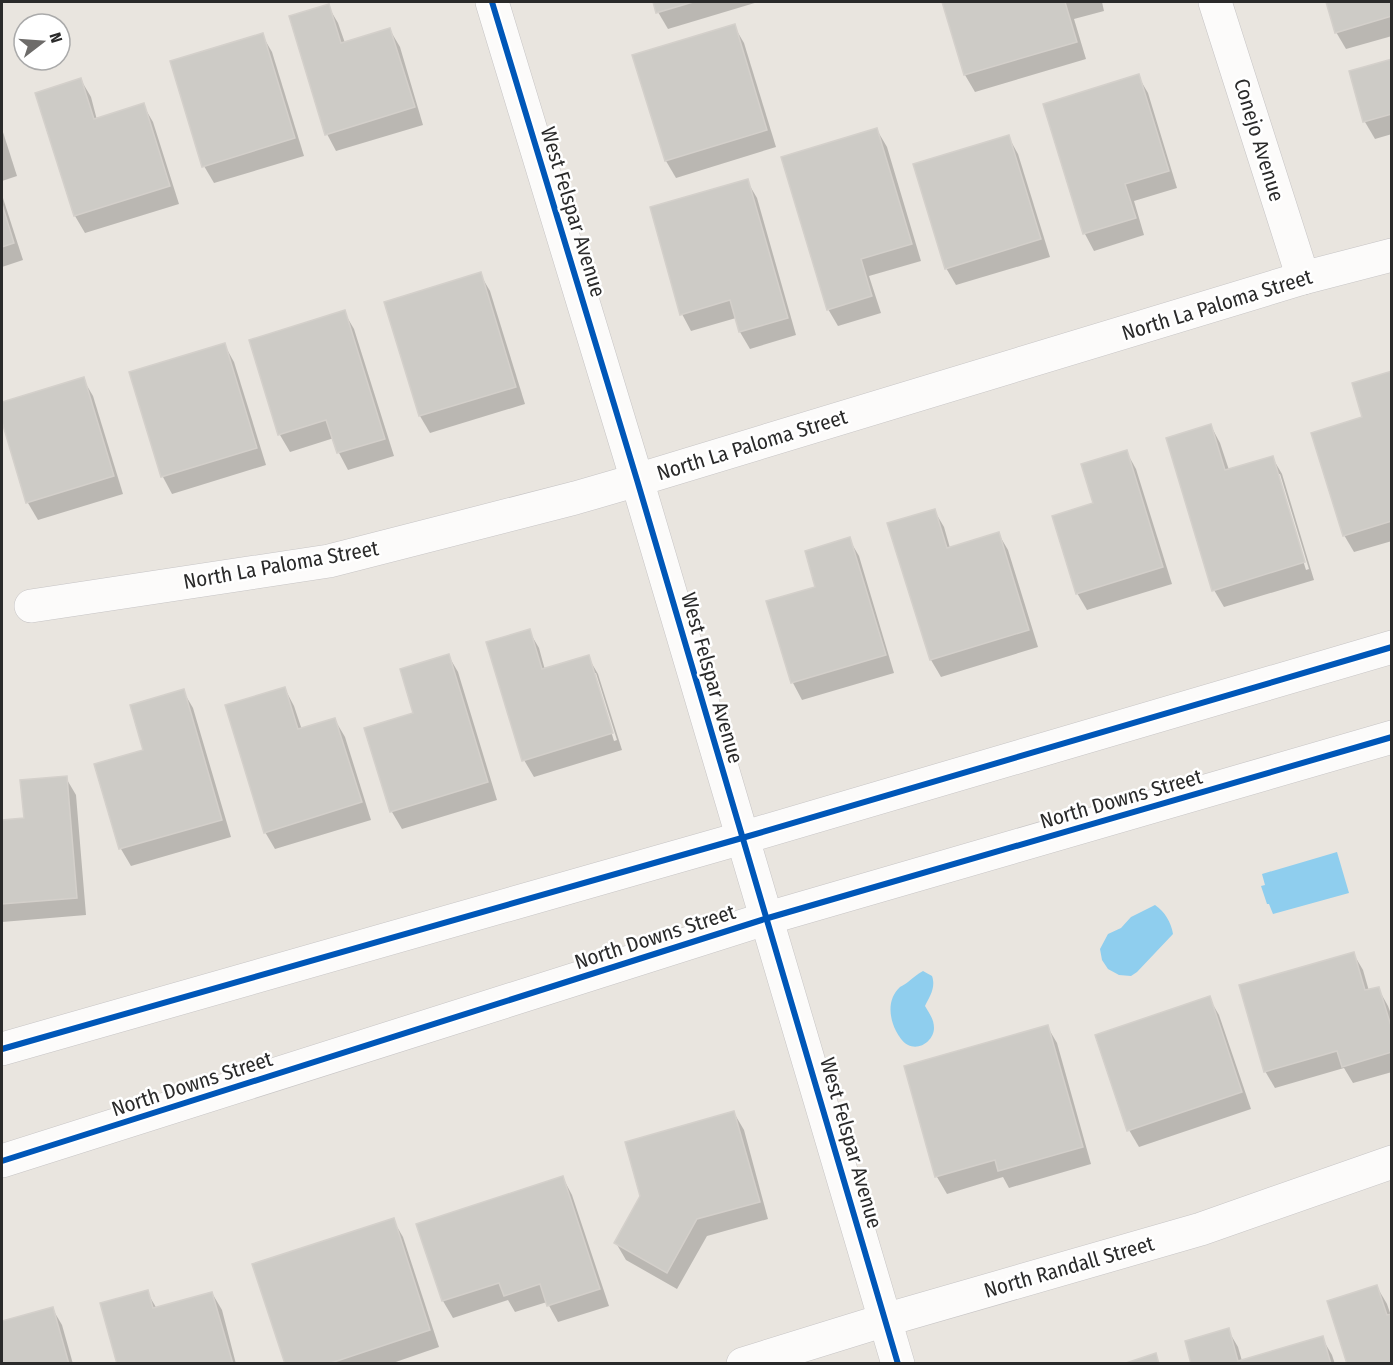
<svg xmlns="http://www.w3.org/2000/svg" width="1393" height="1365" viewBox="0 0 1393 1365" font-family="'Fira Sans Condensed',sans-serif">
<style>
.water{fill:#8fceee}
.shadow{fill:#0003;fill-rule:evenodd}
.building{fill:#cdcbc6;stroke:#d4d0cb;stroke-width:1.5}
.lines{fill:none;stroke-linecap:round;stroke-linejoin:round}
.street-casing{stroke:#c6c4c5;stroke-width:34}
.secondary-casing{stroke:#c6c4c5;stroke-width:34}
.street{stroke:#fcfbfa;stroke-width:33}
.secondary{stroke:#fcfbfa;stroke-width:33}
.cycleway-casing{stroke:#fff;stroke-width:10}
.cycleway{stroke:#0057b8;stroke-width:6}
.labels{text-anchor:middle;stroke-width:5;stroke-linejoin:round;paint-order:stroke}
.street-label{font-size:21px;fill:#2a2a2a;stroke:#fff}
</style>
<rect width="100%" height="100%" fill="#e9e5df"/>
<g class="water">
<path d="M1337,852L1349,893L1273,914L1269,904H1267L1261,886L1265,885L1262,874Z"/>
<path d="M1155,905C1165,912 1171,922 1173,934L1137,972L1131,976L1119,975L1108,969L1102,960L1100,949L1108,934L1121,928L1131,917Z"/>
<path d="M923,971L932,976C936,987 930,996 925,1006C929,1013 934,1019 934,1028C934,1040 920,1051 908,1045C902,1042 899,1036 896,1031C889,1017 887,999 900,987C903,985 906,984 908,982C913,978 917,974 923,971Z"/>
</g>
<g class="shadow">
<path d="M654,2H758L668,29L658,12Z"/>
<path d="M943,2H1102L1104,11L1074,19L1086,59L975,92L965,75Z"/>
<path d="M1327,2H1392V36L1346,49L1336,32Z"/>
<path d="M328,6L338,23L345,43L390,30L400,47L423,125L336,151L327,134Z"/>
<path d="M734,26L744,43L776,147L676,178L666,161L634,56Z"/>
<path d="M262,35L272,52L304,156L214,183L204,166Z"/>
<path d="M1392,60V134L1375,139L1365,122L1351,72Z"/>
<path d="M1138,76L1148,93L1177,188L1134,201L1144,235L1094,251L1085,234Z"/>
<path d="M81,80L91,97L97,120L143,105L153,122L179,204L85,233L75,216L37,94Z"/>
<path d="M2,129L17,176L2,181Z"/>
<path d="M877,130L887,147L921,261L869,276L881,313L838,326L828,309Z"/>
<path d="M1008,136L1018,154L1050,257L956,285L946,268Z"/>
<path d="M747,181L757,198L796,335L750,349L740,332L736,318L691,331L682,314Z"/>
<path d="M2,195L23,260L2,267Z"/>
<path d="M480,274L490,291L525,404L430,433L420,416L386,303Z"/>
<path d="M344,312L354,329L394,456L348,470L339,453L334,438L290,452L280,435L250,341Z"/>
<path d="M224,344L234,362L266,465L172,494L163,477L131,373Z"/>
<path d="M1392,372V541L1354,552L1344,535L1364,418Z"/>
<path d="M83,379L93,396L123,494L38,520L28,503L2,417V404Z"/>
<path d="M1211,426L1220,443L1229,470L1272,457L1282,474L1314,580L1224,607L1214,590ZM1276,474H1280L1309,569L1306,570Z"/>
<path d="M1126,451L1136,469L1172,584L1087,610L1077,593L1095,504Z"/>
<path d="M934,510L944,527L950,548L998,533L1008,550L1038,647L941,677L931,660L889,524Z"/>
<path d="M849,539L859,556L894,673L802,700L793,683L768,602L817,588Z"/>
<path d="M529,631L539,648L545,670L588,657L598,674L622,750L534,777L524,760ZM593,673H596L617,740L614,741Z"/>
<path d="M448,655L458,672L497,800L402,829L392,812L366,729L415,714Z"/>
<path d="M285,689L294,706L302,730L335,720L345,737L371,820L275,849L265,832Z"/>
<path d="M183,691L193,708L231,837L131,866L121,849L96,765L145,751Z"/>
<path d="M66,778L76,795L86,915L2,922V821L25,819Z"/>
<path d="M1353,953L1363,970L1369,991L1378,988L1388,1006L1392,1017V1072L1353,1083L1344,1068L1275,1088L1265,1071Z"/>
<path d="M1209,998L1219,1015L1251,1109L1139,1147L1129,1130Z"/>
<path d="M1047,1026L1057,1043L1091,1164L1009,1188L1003,1177L947,1194L937,1177L906,1067Z"/>
<path d="M734,1113L744,1130L768,1219L707,1236L677,1289L626,1260L616,1243Z"/>
<path d="M563,1178L572,1195L609,1306L558,1322L547,1302L515,1312L508,1300L453,1318L443,1301L418,1225Z"/>
<path d="M393,1220L403,1237L439,1347L390,1364H286Z"/>
<path d="M1377,1287L1387,1304L1391,1316L1392,1364Z"/>
<path d="M147,1292L157,1309L212,1293L222,1310L236,1364H119Z"/>
<path d="M52,1308L62,1325L73,1364H2V1323Z"/>
<path d="M1228,1330L1238,1347L1242,1361L1322,1338L1332,1355L1335,1364H1193Z"/>
</g>
<g class="building">
<path d="M653,2H693L656,13Z"/>
<path d="M942,2H1068H1065L1077,42L964,75Z"/>
<path d="M1326,2H1392V16L1335,33Z"/>
<path d="M329,4L341,43L390,28L415,107L325,135L289,16Z"/>
<path d="M735,24L767,130L665,161L632,55Z"/>
<path d="M263,33L295,138L202,167L170,61Z"/>
<path d="M1392,59V114L1363,122L1349,71Z"/>
<path d="M1139,74L1169,171L1125,184L1136,218L1083,234L1043,104Z"/>
<path d="M81,78L94,119L144,103L170,186L74,216L35,93Z"/>
<path d="M877,128L912,244L861,259L872,296L827,310L781,157Z"/>
<path d="M1009,135L1041,239L945,269L913,164Z"/>
<path d="M748,179L788,318L739,332L730,300L680,315L650,207Z"/>
<path d="M2,204L14,243L2,247Z"/>
<path d="M481,272L516,387L419,416L384,302Z"/>
<path d="M345,310L385,439L337,453L326,420L278,435L249,340Z"/>
<path d="M225,343L257,448L161,477L129,372Z"/>
<path d="M1392,371V521L1343,536L1311,433L1362,417L1352,383Z"/>
<path d="M84,377L114,476L26,503L2,422V402Z"/>
<path d="M1211,424L1225,470L1273,456L1305,562L1212,591L1166,438Z"/>
<path d="M1127,450L1163,567L1076,594L1052,516L1093,503L1081,464Z"/>
<path d="M935,509L947,548L999,532L1029,630L930,660L887,523Z"/>
<path d="M850,537L886,655L791,683L766,601L815,587L805,551Z"/>
<path d="M530,629L542,669L589,655L613,733L522,761L486,642Z"/>
<path d="M449,654L488,782L390,812L364,728L413,713L400,669Z"/>
<path d="M285,687L298,729L335,718L362,802L264,833L225,705Z"/>
<path d="M184,689L222,820L119,849L94,764L143,750L130,705Z"/>
<path d="M67,776L77,898L2,904V820L24,818L20,780Z"/>
<path d="M1354,952L1365,990L1379,987L1392,1029V1052L1342,1067L1337,1051L1264,1072L1239,985Z"/>
<path d="M1210,996L1242,1092L1127,1131L1095,1035Z"/>
<path d="M1048,1025L1083,1147L998,1171L995,1160L935,1177L904,1066Z"/>
<path d="M734,1111L760,1202L697,1219L667,1273L614,1243L640,1196L625,1142Z"/>
<path d="M563,1176L600,1289L547,1306L540,1284L504,1296L499,1283L442,1301L416,1224Z"/>
<path d="M394,1218L430,1330L328,1364H285L252,1264Z"/>
<path d="M1377,1285L1387,1315L1392,1314V1364H1347L1327,1301Z"/>
<path d="M148,1290L153,1308L212,1292L233,1364H117L100,1303Z"/>
<path d="M53,1307L69,1364H2V1321Z"/>
<path d="M1229,1328L1238,1361L1323,1336L1331,1364H1191L1185,1341Z"/>
<path d="M1156,1353L1159,1364H1123Z"/>
</g>
<g class="lines">
<g class="street-casing">
<g id="street">
<path d="M492,2L637,480L898,1364"/>
<path d="M1215,2L1303,278"/>
<path d="M31,606L329,561L575,498L637,480L1303,278L1392,255"/>
<path d="M743,1364L885,1320L1201,1229L1392,1162"/>
</g>
</g>
<g class="secondary-casing">
<g id="secondary">
<path d="M2,1049L742,838L1392,647"/>
<path d="M2,1161L768,918L1392,737"/>
</g>
</g>
<use href="#street" class="street"/>
<use href="#secondary" class="secondary"/>
<g class="cycleway-casing">
<g id="cycleway">
<path d="M492,2L637,480L898,1364"/>
<path d="M2,1049L742,838L1392,647"/>
<path d="M2,1161L768,918L1392,737"/>
</g>
</g>
<use href="#cycleway" class="cycleway"/>
</g>
<g class="labels">
<g class="street-label">
<text transform="translate(1259 140) rotate(73)" y="7">Conejo Avenue</text>
<text transform="translate(573 212) rotate(73)" y="7">West Felspar Avenue</text>
<text transform="translate(1217 305) rotate(-17)" y="7">North La Paloma Street</text>
<text transform="translate(752 445) rotate(-17)" y="7">North La Paloma Street</text>
<text transform="translate(281 565) rotate(-10)" y="7">North La Paloma Street</text>
<text transform="translate(712 678) rotate(74)" y="7">West Felspar Avenue</text>
<text transform="translate(1121 799) rotate(-16)" y="7">North Downs Street</text>
<text transform="translate(655 937) rotate(-18)" y="7">North Downs Street</text>
<text transform="translate(192 1084) rotate(-18)" y="7">North Downs Street</text>
<text transform="translate(851 1143) rotate(74)" y="7">West Felspar Avenue</text>
<text transform="translate(1069 1267) rotate(-16)" y="7">North Randall Street</text>
</g>
</g>
<rect width="1393" height="1365" fill="none" stroke="#2a2a2a" stroke-width="6"/>
<g transform="translate(42 42) rotate(73)"><circle r="28" fill="#ffffff" stroke="#aaaaaa" stroke-width="1.5"/>
<path d="M0-4.5L10 22L0 15L-10 22Z" fill="#6d6b69"/>
<text y="-9" font-size="16" font-weight="bold" text-anchor="middle" fill="#2a2a2a">N</text>
</g>
</svg>
